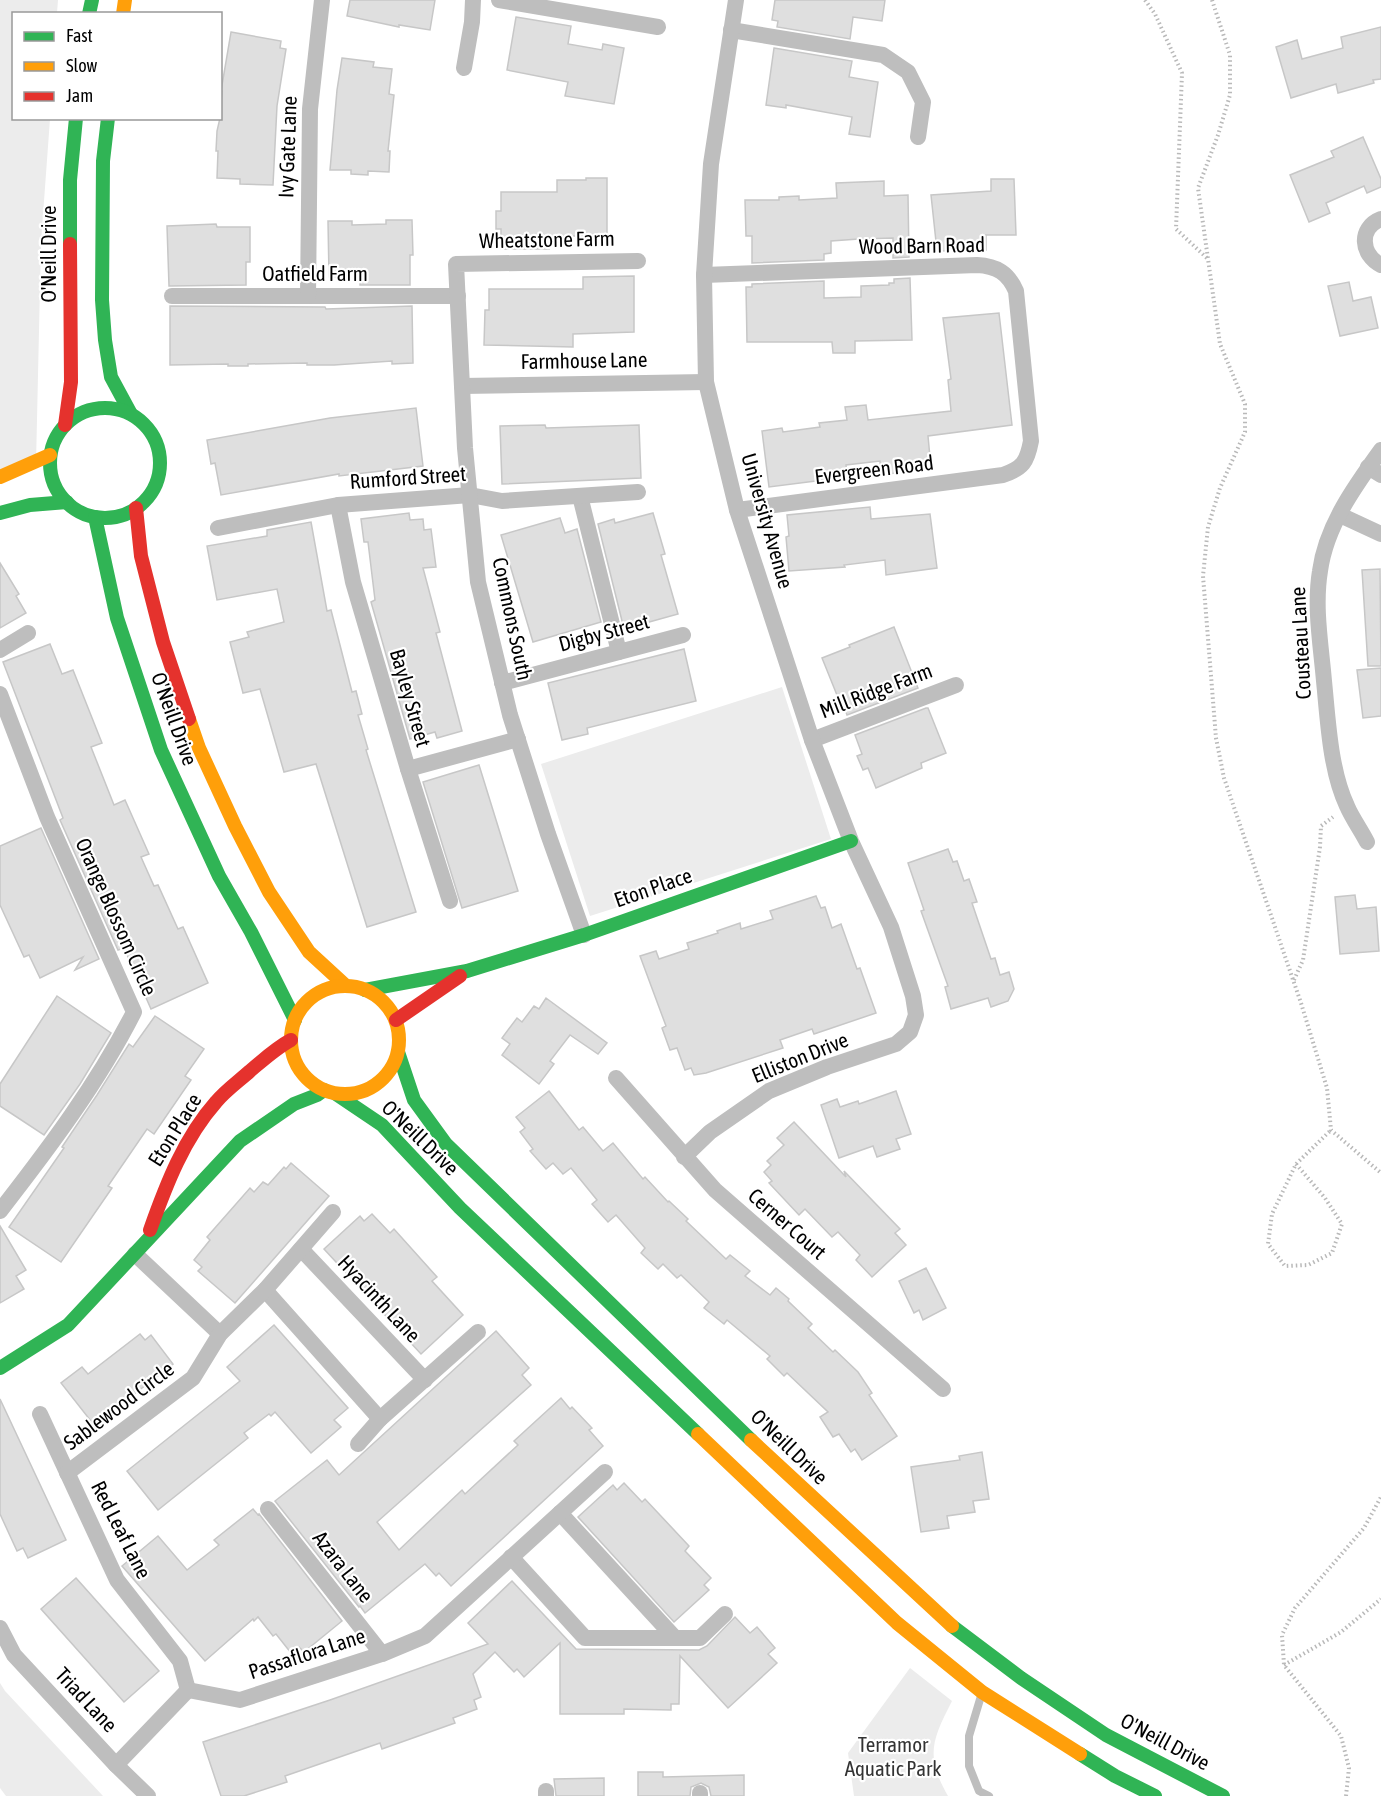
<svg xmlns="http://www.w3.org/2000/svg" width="1381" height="1796" viewBox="0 0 1381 1796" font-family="'Asap Condensed',sans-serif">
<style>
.green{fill:#ececec}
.building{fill:#dfdfdf;stroke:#c7c7c7;stroke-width:1.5}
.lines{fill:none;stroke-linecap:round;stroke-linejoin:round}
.path{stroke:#b9b9b9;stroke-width:4;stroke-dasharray:1.5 3;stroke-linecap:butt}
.lane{stroke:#bebebe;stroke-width:8}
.street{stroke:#bebebe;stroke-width:16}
.fast{stroke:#30b455;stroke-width:14}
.slow{stroke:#ff9f0a;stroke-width:14}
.jam{stroke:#e5322d;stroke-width:14}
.labels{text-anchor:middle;stroke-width:4.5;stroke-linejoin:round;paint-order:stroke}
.street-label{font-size:21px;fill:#000;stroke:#fff}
.park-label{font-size:21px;fill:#333;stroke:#fff}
</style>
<rect width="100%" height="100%" fill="#fff"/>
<g class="green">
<path d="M0,0H58L57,13L14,14V118L50,119L41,242L36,464L0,479Z"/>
<path d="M782,687L831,839L590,916L541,764Z"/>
<path d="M910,1668L952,1701C932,1740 925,1756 948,1796H854L848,1753Z"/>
<path d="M0,1683L5,1691L103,1796H6L0,1788Z"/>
</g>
<g class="building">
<path d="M350,0H435L430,30L399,25V27L347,16Z"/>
<path d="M775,0H885L882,21L853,17L850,39L777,27L778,21L772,20Z"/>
<path d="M516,17L571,26L568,44L602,50L603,44L624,48L614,104L565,96L568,82L507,70Z"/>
<path d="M1381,27V79L1373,80L1374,83L1338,93L1336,84L1291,98L1276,47L1297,40L1302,59L1343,48L1341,37Z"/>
<path d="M231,32L281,41L280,48L286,49L277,106L273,185L240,184V179L217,178L218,151H216L217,131L220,118L222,91H221Z"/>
<path d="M774,48L852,61L849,77L878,82L870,137L849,134L852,117L786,105V108L766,105Z"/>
<path d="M342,58L374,62L373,67L392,69L389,94L394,95L388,151H390L389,172L368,171V175L351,174V170H330L337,90Z"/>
<path d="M1363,137L1381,179V187L1367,193L1364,186L1326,203L1330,213L1309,222L1290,175L1334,157L1331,151Z"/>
<path d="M586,178H607V236H549V249H501V229H496V211H501V192H557V180H586Z"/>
<path d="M991,179H1014L1016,235H986V250L937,251L931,195L991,191Z"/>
<path d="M884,181V196L908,195L909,257L893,258V238L859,239L831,241V253L824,254V260L752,263V236H746L745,200H779V197L799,196V200L837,198L836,183Z"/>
<path d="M386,220H412L413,255H410V285H360V276L329,277L328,221H352V225L386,224Z"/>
<path d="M216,224L217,227H250V262H246V285L169,286L167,226Z"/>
<path d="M634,276V332L573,334V347L484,345L485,310H489V289H583V277Z"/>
<path d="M910,278L912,340L855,341V353H833L832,342H747L746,287H752V284L824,281V298L861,297V286L889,285V283H894V279Z"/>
<path d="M1349,282L1353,301L1371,297L1378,328L1340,336L1328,286Z"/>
<path d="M170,306L325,307L326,309L412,306L413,363L392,364V361L334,365H307V363L248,364V366H228V364L170,365Z"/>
<path d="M999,313L1012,425L928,436L931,468L881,475L880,461L846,465L847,477L769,487L762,431L782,428L783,432L820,427L819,423L847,420L845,407L866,405L868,420L951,411L948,380L951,379L943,318Z"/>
<path d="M416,408L423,466L339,476V474L221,495L215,463L211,464L207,440L330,418Z"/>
<path d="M545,425L546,428L639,425L641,478L502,484L500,426Z"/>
<path d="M870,507L871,519L930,514L937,568L886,575L885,560L844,565L845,567L789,571L786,537L789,536L787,515Z"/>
<path d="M409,513L410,520L423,519L424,530L431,529L436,567L423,568L440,632L436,633L462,731L437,738L435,732L410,739L371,602L375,600L368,542H364L361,519Z"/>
<path d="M653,513L665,554L661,555L678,614L624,629L598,524L614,519L615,523Z"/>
<path d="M560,518L565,533L577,529L601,622L533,642L501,535Z"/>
<path d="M311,522L327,611L331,610L352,692L356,691L362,714L358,715L368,749L366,750L416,912L367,927L316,764L284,772L260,689L243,693L230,642L249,637L247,632L284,622L277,589L217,600L207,546L267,536V530Z"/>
<path d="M0,563L19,594L16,596L26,613L0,628Z"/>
<path d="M1380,569L1381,666H1368L1362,570Z"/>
<path d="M894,627L918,688L847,715L845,709L843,710L822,658L850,647L849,645Z"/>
<path d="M50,644L62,674L73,670L102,743L91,747L114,805L125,800L149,854L141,857L154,886L158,885L178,929L183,927L208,983L151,1009L124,948L118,950L60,820L63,818L3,662Z"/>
<path d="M684,649L696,701L587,728L588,734L562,740L548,683Z"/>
<path d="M1381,668V716L1363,718L1357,670Z"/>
<path d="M926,708H928L946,753L921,763L922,768L876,788L868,768L863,770L857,756L862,754L855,735Z"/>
<path d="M479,765L518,891L462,908L423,782Z"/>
<path d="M41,828L99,959L75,970L83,957L40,978L29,955L24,957L0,905V846Z"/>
<path d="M948,849L953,862L957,861L964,881L969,879L977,902L972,903L991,959L995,958L1000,975L1009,972L1014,989L1008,1001L991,1007L988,998L951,1009L945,987L948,986L921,911L924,910L908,863Z"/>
<path d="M1355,895L1357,909L1376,907L1379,951L1340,954L1335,897Z"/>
<path d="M816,896L821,908L825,907L832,928L841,924L857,969L860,968L876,1013L814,1034L812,1029L780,1040L783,1048L706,1073L694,1075L691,1068L685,1070L677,1048L670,1050L662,1028L666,1026L640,956L656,951L659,959L689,949L687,943L718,933L717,931L740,923L741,929L773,919L770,911Z"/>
<path d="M57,996L111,1033L80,1084L44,1135L0,1106V1084Z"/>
<path d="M546,998L607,1043L598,1054L570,1035L550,1061L554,1064L539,1084L502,1055L510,1044L502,1038L517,1018L522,1022L534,1006L539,1009Z"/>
<path d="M155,1016L204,1049L185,1076L191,1080L154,1134L147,1129L108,1186L112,1188L61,1262L9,1227L64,1148L62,1147L97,1095L129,1044L133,1047Z"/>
<path d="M549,1091L579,1130L583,1127L603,1151L613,1143L643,1179L645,1177L668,1202L669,1201L688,1219L686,1221L726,1259L730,1255L750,1271L745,1276L770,1295L776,1288L789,1299L788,1301L812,1324L808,1328L833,1352L835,1350L858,1372L872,1393L869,1395L897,1436L862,1460L855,1449L851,1452L839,1434L833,1437L820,1417L828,1412L787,1373L784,1376L767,1359L770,1356L727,1320L724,1324L704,1308L709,1302L681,1275L677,1278L663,1264L658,1269L641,1253L645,1248L616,1215L608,1222L592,1204L597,1200L571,1168L563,1174L553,1163L546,1169L530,1151L533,1149L520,1132L525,1128L516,1117Z"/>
<path d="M896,1091L911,1134L896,1139L900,1149L877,1157L873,1146L839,1158L821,1105L837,1099L840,1107L858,1101L859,1104Z"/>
<path d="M794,1122L846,1177L844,1171L900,1229L895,1233L906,1245L872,1277L856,1260L860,1255L838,1232L832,1237L805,1209L799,1215L769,1183L772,1181L764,1172L771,1165L767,1161L784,1145L777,1138Z"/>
<path d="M291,1163L329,1196L235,1303L198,1271L202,1267L194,1260L210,1240L207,1237L250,1188L254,1192L263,1182L268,1185L284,1167L286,1169Z"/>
<path d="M372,1214L390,1233L394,1229L437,1277L432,1281L463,1315L421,1354L324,1249L360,1216L364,1221Z"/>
<path d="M0,1226L26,1270L16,1276L24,1289L0,1303Z"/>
<path d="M926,1268L946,1308L923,1320L919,1310L914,1313L899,1281Z"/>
<path d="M274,1325L348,1408L334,1420L341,1427L311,1453L275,1412L271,1416L269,1414L244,1433L248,1438L158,1510L127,1471L240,1381L227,1367Z"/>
<path d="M496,1331L529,1368L522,1375L531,1385L377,1522L399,1550L462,1490L465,1494L518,1445L514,1441L561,1398L570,1409L572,1407L592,1428L589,1430L603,1446L451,1586L439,1573L436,1576L425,1564L365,1613L360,1606L359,1607L275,1501L327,1460L339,1475Z"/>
<path d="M140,1334L145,1340L151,1335L173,1364L94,1425L61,1383L82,1367L88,1374Z"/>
<path d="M0,1399L66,1540L28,1558L23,1548L17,1551L0,1514Z"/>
<path d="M982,1452L989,1499L973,1501L975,1512L947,1516L949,1528L921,1532L911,1467L960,1460L959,1456Z"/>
<path d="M624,1483L642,1502L645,1499L689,1546L685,1551L711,1578L704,1585L709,1590L674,1622L578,1517L613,1485L617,1490Z"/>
<path d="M253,1509L258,1515L259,1514L342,1621L304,1652L299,1647L291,1653L276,1634L273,1636L258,1617L254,1621L253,1619L205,1661L122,1566L158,1536L187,1570L219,1545L214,1540Z"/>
<path d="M76,1578L159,1671L124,1702L41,1609Z"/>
<path d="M512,1581L576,1649L699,1650L707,1646L735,1617L750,1633L757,1627L775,1648L768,1654L777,1663L728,1708L680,1656L679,1704H671V1710L624,1709V1714H560V1643L524,1677L517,1669L514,1672L495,1652L473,1674L481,1697L474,1700L477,1709L453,1718L455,1723L382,1749L380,1743L285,1776L287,1782L244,1796H221L203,1742L330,1700L488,1644L468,1623Z"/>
<path d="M638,1772H663V1777L744,1775V1796H711L709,1787L701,1783L691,1787L690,1796H638Z"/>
<path d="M604,1778V1796H556L554,1779Z"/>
</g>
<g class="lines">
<g class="path">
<path d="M1145,0L1155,14L1182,73L1176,229L1209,260"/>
<path d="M1212,0L1230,55V95L1218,135L1198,188L1220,344L1245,404V432L1220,488L1208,527L1203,576L1216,738L1224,778L1301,1003L1327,1088L1331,1130L1381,1173"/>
<path d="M1294,980L1303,960L1320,847L1321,826L1333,817"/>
<path d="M1296,1164L1325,1198L1342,1224L1332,1253L1308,1265L1285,1266L1268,1244L1272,1214L1296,1164L1331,1130"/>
<path d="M1284,1665L1341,1632L1381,1599"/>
<path d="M1346,1796L1349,1768L1341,1736L1284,1665L1282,1635L1295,1608L1364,1528L1381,1497"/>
</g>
<path class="lane" d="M981,1696L969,1736V1766L979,1791L989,1796"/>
<g class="street">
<path d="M499,0L658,27"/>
<path d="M731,30L883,55L908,72L923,102L918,137"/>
<path d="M464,68L472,22L473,0"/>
<path d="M1381,219C1358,228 1361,255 1381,265"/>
<path d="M704,275L977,265C997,266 1008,273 1016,291L1031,441C1027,462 1023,468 1003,475L737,510"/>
<path d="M172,296H458"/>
<path d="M308,296L310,109L322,0"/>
<path d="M462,386L706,382"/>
<path d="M1368,467L1381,475"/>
<path d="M580,496L619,652"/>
<path d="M338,505L353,582L408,769L450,901"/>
<path d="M1340,515L1381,534"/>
<path d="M218,528L338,505L470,495L502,501L638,492"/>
<path d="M0,650L28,633"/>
<path d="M502,683L683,635"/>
<path d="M0,694L47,817L134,1012C98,1083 49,1148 0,1211"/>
<path d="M812,740L956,685"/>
<path d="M408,769L518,739"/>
<path d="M1367,842C1361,830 1352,818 1347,806C1330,770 1328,720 1324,681C1321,645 1314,607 1320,571C1326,526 1355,486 1381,450"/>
<path d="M584,935L548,834L510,715L478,582L465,448L456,264L638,261"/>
<path d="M616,1078L715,1190L943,1389"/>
<path d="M684,1157L710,1132L769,1091L827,1067L896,1044L910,1032L916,1015L913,996L891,927L851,841L812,740L737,510L706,382L704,275L711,164L736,0"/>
<path d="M301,1249L425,1380"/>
<path d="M135,1254L220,1334"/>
<path d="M265,1290L380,1419"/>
<path d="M40,1414L117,1580L180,1661L188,1690"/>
<path d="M358,1444L380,1419L478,1332"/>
<path d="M67,1473L193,1378L220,1334L265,1290L333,1212"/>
<path d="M268,1509L382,1654"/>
<path d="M560,1513L675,1638"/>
<path d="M511,1557L585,1638H700L725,1614"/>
<path d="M0,1628L14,1655L116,1765L148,1796"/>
<path d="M188,1690L240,1700L382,1654L425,1636L605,1472"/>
<path d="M116,1765L188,1690"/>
<path d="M546,1791V1796"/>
<path d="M700,1793V1796"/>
</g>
<g class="fast">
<path d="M89,14L92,0"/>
<path d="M108,118L103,161L102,300L105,340L111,377L131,414"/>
<path d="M70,244V180L76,118"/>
<circle cx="105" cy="463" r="55"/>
<path d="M0,513L30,505L67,502"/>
<path d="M95,517L117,618L161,750L219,876L251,932L295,1020"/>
<path d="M365,990L467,971L584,935L851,841"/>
<path d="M398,1052L414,1100L446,1144L751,1440"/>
<path d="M336,1094L382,1125L460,1208L698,1434"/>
<path d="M0,1368L68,1325L240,1141L294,1104L317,1095L324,1090"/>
<path d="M952,1626L1021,1678L1106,1735L1223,1796"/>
<path d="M1080,1754L1115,1776L1155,1796"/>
</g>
<g class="slow">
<path d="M123,14L125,0"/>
<path d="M0,477L50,455"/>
<path d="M189,719L199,748L235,826L269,892L309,952L346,986"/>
<circle cx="345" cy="1040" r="54"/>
<path d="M698,1434L897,1623L982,1692L1080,1754"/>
<path d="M751,1440L952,1626"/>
</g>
<g class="jam">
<path d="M65,425L71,382L70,244"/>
<path d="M136,508L141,556L163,642L189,719"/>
<path d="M396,1020L460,976"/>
<path d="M150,1230C166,1185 184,1138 216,1102C226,1090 239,1081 250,1071C263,1060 276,1048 291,1040"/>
</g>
</g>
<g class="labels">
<g class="street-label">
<text transform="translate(288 147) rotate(-88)" y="7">Ivy Gate Lane</text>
<text transform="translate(547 240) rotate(-1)" y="7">Wheatstone Farm</text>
<text transform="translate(922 246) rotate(-1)" y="7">Wood Barn Road</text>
<text transform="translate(49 254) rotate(-90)" y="7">O'Neill Drive</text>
<text x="315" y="281">Oatfield Farm</text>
<text transform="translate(584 361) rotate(-1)" y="7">Farmhouse Lane</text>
<text transform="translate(874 470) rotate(-7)" y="7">Evergreen Road</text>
<text transform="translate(408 478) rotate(-4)" y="7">Rumford Street</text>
<text transform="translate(767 521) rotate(74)" y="7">University Avenue</text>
<text transform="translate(512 619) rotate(78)" y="7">Commons South</text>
<text transform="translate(604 633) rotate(-15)" y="7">Digby Street</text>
<text transform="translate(1301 643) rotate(-93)" y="7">Cousteau Lane</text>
<text transform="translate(876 691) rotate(-21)" y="7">Mill Ridge Farm</text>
<text transform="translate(410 698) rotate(74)" y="7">Bayley Street</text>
<text transform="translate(174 719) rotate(70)" y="7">O'Neill Drive</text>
<text transform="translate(653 888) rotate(-19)" y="7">Eton Place</text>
<text transform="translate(116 917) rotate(66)" y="7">Orange Blossom Circle</text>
<text transform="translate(800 1058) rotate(-22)" y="7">Elliston Drive</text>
<text transform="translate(175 1130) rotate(-58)" y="7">Eton Place</text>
<text transform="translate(420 1138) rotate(44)" y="7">O'Neill Drive</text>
<text transform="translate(787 1224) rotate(41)" y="7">Cerner Court</text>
<text transform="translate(379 1299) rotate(47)" y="7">Hyacinth Lane</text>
<text transform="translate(119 1406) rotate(-37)" y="7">Sablewood Circle</text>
<text transform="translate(789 1447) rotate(44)" y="7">O'Neill Drive</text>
<text transform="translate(121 1530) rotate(63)" y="7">Red Leaf Lane</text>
<text transform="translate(343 1567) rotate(52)" y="7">Azara Lane</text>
<text transform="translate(307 1654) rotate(-18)" y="7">Passaflora Lane</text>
<text transform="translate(86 1700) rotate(47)" y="7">Triad Lane</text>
<text transform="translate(1165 1742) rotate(28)" y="7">O'Neill Drive</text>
</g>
<g class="park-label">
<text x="893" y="1752">Terramor<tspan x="893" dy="24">Aquatic Park</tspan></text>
</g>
</g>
<rect x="12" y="12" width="210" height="108" fill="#ffffff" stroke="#999999" stroke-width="1.5"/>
<rect x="24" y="32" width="30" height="9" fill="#30b455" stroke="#999999" stroke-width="1.5"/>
<text x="66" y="42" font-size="18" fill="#000000">Fast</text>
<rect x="24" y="62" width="30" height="9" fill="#ff9f0a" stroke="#999999" stroke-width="1.5"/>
<text x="66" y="72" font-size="18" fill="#000000">Slow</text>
<rect x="24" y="92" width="30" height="9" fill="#e5322d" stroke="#999999" stroke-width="1.5"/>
<text x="66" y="102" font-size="18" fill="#000000">Jam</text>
</svg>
